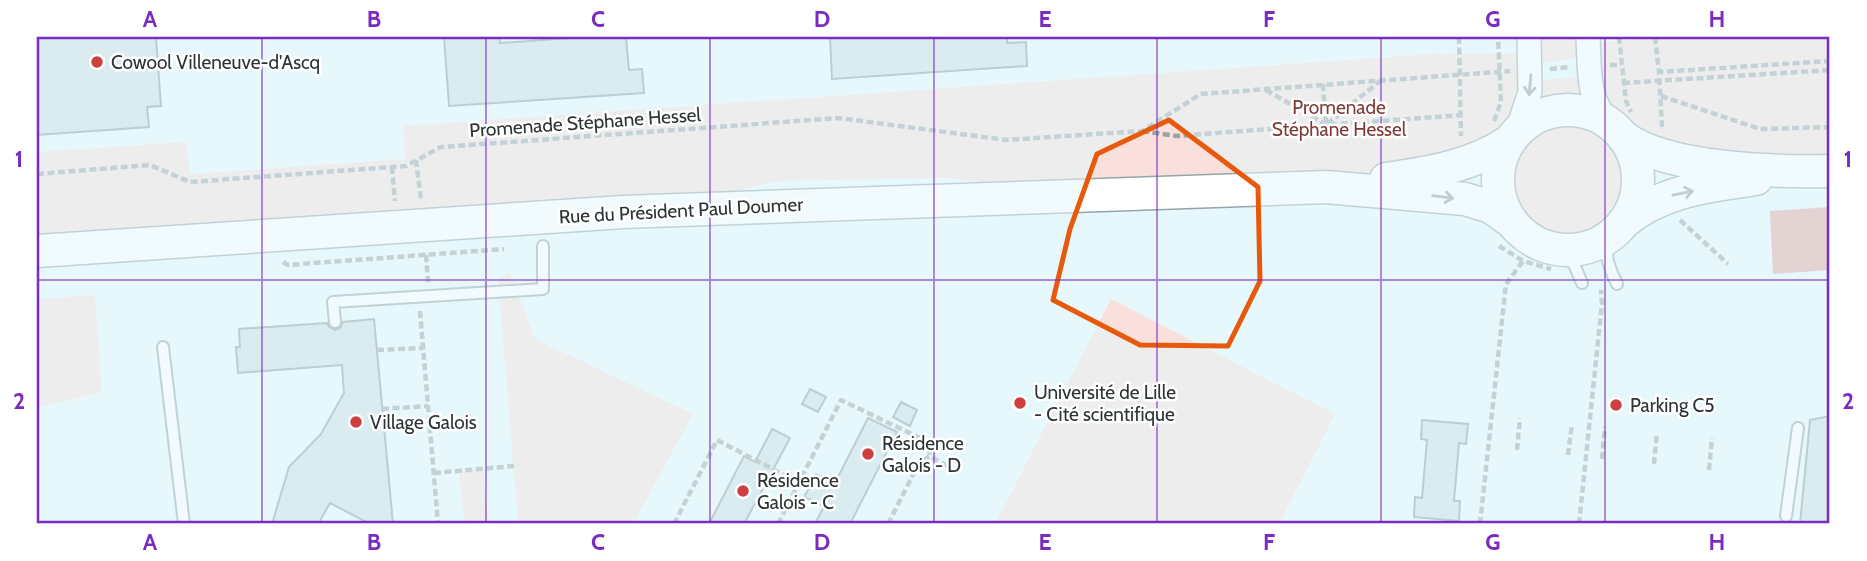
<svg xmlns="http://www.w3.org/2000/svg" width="1867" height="561" viewBox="0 0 1867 561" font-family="Cabin,sans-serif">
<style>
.green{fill:#f9e0dd}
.forest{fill:#e0a8a3}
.building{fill:#cddee3;stroke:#8b9ca0;stroke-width:2}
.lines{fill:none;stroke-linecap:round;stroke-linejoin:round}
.service-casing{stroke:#95a5aa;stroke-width:14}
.minor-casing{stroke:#95a5aa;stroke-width:26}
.secondary-casing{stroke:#95a5aa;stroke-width:35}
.path{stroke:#98a5a8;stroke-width:4.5;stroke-dasharray:7 3.5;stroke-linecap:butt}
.service{stroke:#fff;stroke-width:10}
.minor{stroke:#fff;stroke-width:23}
.secondary{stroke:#fff;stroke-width:32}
.oneway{stroke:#96999a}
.marked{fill:none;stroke:#e8590c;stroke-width:5;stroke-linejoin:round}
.grid{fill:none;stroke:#7b2cbf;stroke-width:2;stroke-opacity:0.55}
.poi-dot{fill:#ce3f40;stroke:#fff;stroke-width:2.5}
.labels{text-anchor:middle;stroke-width:5;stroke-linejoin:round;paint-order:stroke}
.poi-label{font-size:19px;fill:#2c3335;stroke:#fff;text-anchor:start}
.park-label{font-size:19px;fill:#7f3a37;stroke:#fff}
.street-label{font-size:19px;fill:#2c3335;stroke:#fff}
.neatline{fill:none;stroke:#7b2cbf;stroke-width:2.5}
.grid-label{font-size:23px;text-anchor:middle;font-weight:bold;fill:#7b2cbf}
</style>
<rect width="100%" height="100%" fill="#e6f8fc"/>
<g class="green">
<path d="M1535,37H1581L1582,58L1537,63Z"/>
<path d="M1674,37H1830V159L1793,160L1654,146L1626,119L1603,101L1597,42Z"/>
<path d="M1522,53L1523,87L1513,116L1470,154L1377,174L1004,185L943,178L778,181L714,196L37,239V152L186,142L190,174L405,159L403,126L1433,54Z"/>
<path d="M1584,77V94L1540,99L1539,80Z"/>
<circle cx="1568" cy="180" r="56"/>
<path d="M510,273L535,339L693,414L633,524H518L498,279Z"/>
<path d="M95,295L102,392L37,408V299Z"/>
<path d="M1111,299L1335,414L1279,524H995Z"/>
<path d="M483,469L488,519L464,521L459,472Z"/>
</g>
<path class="forest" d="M1830,207V270L1773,274L1770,211Z"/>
<g class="building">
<path d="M37,37H156L161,106L147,107L149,127L37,135Z"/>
<path d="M444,37H499L500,43L586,37H626L629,70L642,69L644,93L449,106Z"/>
<path d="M830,37H1007V43L1026,42L1027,66L832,79Z"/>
<path d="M374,319L393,524H370L330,503L318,524H272L289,467L321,434L344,393L342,365L238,373L236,347H240L239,329L327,323L329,327L335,330L340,328L343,322Z"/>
<path d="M810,389L826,397L818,412L802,404Z"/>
<path d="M901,402L917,410L910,426L893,417Z"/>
<path d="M1830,416V524H1800L1810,420Z"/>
<path d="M868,418L897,432L850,524H815L824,506L804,497L809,488L816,474L835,483Z"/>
<path d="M1422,420L1468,424L1466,444L1459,443L1454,501H1460L1459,521L1414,517L1415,497L1422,498L1427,440L1421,439Z"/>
<path d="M772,429L790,438L744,524H709L744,456L755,462Z"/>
</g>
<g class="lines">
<g class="service-casing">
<g id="service">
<path d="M1610,235C1604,256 1608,265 1617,284"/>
<path d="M1549,247L1574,264L1582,283"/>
<path d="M335,322L333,302L543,289V246"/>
<path d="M163,347L184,524"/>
<path d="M1786,516L1798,428"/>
</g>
</g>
<g class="minor-casing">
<g id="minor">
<path d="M1588,37C1590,71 1586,97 1610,124"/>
<path d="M1517,131L1530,92L1529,37"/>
</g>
</g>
<g class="secondary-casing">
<g id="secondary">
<circle cx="1568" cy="180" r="70"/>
<path d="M1623,137C1669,170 1774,172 1830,171"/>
<path d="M1386,179C1429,173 1472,166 1508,142"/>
<path d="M1623,223C1660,191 1708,186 1756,179"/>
<path d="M37,251L623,212L1326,187L1465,199L1491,207L1512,222"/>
</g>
</g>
<g class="path">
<path d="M1459,37L1461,136"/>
<path d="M1619,37L1626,101L1631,112"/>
<path d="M1655,37L1659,72"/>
<path d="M1610,65H1621"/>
<path d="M1550,69L1570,67"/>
<path d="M1623,83L1830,70"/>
<path d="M1323,84L1326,124"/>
<path d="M1266,90L1325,124"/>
<path d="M1661,96L1760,129L1830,127"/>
<path d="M1494,121L1501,102L1498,37"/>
<path d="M1327,124L1380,81"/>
<path d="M1662,127L1659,72L1830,61"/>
<path d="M1142,131L1176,136L1461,115"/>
<path d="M416,160L421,200"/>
<path d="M392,167L395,201"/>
<path d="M37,174L150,165L190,182L406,166L441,147L839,118L1006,140L1142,131L1201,94L1510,71"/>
<path d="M1680,220L1728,264"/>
<path d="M1499,246L1523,261L1551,269"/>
<path d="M426,255L428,282"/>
<path d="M283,262L288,265L504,249"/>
<path d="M420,311L438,524"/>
<path d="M377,350L423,348"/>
<path d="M382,409L428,406"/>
<path d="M1517,450L1520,418"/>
<path d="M1568,455L1572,424"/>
<path d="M1602,459L1605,427"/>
<path d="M1654,464L1657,433"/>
<path d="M1709,470L1712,438"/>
<path d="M434,473L514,466"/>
<path d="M674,524L717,440L809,488"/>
<path d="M778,524L841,400L928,442L930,456"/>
<path d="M888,524L919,463L930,456L947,466"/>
<path d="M1480,524L1506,284L1523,261"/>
<path d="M1579,524L1602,303L1601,290"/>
</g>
<use href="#service" class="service"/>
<use href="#minor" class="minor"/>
<use href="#secondary" class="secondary"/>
</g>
<defs><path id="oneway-shaft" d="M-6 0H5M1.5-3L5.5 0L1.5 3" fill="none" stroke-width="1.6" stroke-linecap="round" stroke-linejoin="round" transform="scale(1.75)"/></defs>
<g class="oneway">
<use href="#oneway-shaft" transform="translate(1530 85) rotate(95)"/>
<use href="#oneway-shaft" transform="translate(1683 193) rotate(-11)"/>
<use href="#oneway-shaft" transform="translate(1443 197) rotate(7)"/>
</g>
<path d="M0 0H1867V561H0ZM1169,120L1258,187L1260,281L1228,346L1140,345L1053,300L1070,229L1097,154Z" fill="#e6f8fc" fill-opacity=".55" fill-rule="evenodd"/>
<path class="marked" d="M1169,120L1258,187L1260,281L1228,346L1140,345L1053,300L1070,229L1097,154Z"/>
<path class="grid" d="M262,37V524M486,37V524M710,37V524M934,37V524M1157,37V524M1381,37V524M1605,37V524M37,280H1830"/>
<g class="poi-dot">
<circle cx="97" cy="62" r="7"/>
<circle cx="1020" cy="403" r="7"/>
<circle cx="1616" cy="405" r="7"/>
<circle cx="356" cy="422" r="7"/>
<circle cx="868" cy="454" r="7"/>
<circle cx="743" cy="491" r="7"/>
</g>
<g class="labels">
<g class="poi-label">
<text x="111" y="69">Cowool Villeneuve-d'Ascq</text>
<text x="1034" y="399">Université de Lille<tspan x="1034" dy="22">‐ Cité scientifique</tspan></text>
<text x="1630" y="412">Parking C5</text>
<text x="370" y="429">Village Galois</text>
<text x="882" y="450">Résidence<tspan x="882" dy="22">Galois - D</tspan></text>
<text x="757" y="487">Résidence<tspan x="757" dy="22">Galois - C</tspan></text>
</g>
<g class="park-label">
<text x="1339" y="114">Promenade<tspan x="1339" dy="22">Stéphane Hessel</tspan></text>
</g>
<g class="street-label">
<text transform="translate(585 122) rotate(-4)" y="7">Promenade Stéphane Hessel</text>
<text transform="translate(681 210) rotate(-3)" y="7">Rue du Président Paul Doumer</text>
</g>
</g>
<rect width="1867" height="561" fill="none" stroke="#ffffff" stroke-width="77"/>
<rect x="38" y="38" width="1790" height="484" class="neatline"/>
<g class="grid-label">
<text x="150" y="27">A</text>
<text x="374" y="27">B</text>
<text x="598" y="27">C</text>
<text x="822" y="27">D</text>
<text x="1045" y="27">E</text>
<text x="1269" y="27">F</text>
<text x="1493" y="27">G</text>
<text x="1717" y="27">H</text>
<text x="19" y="167">1</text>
<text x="1848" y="167">1</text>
<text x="19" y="409">2</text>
<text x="1848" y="409">2</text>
<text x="150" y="550">A</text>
<text x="374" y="550">B</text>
<text x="598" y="550">C</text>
<text x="822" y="550">D</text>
<text x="1045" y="550">E</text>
<text x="1269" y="550">F</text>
<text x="1493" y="550">G</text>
<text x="1717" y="550">H</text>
</g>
</svg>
